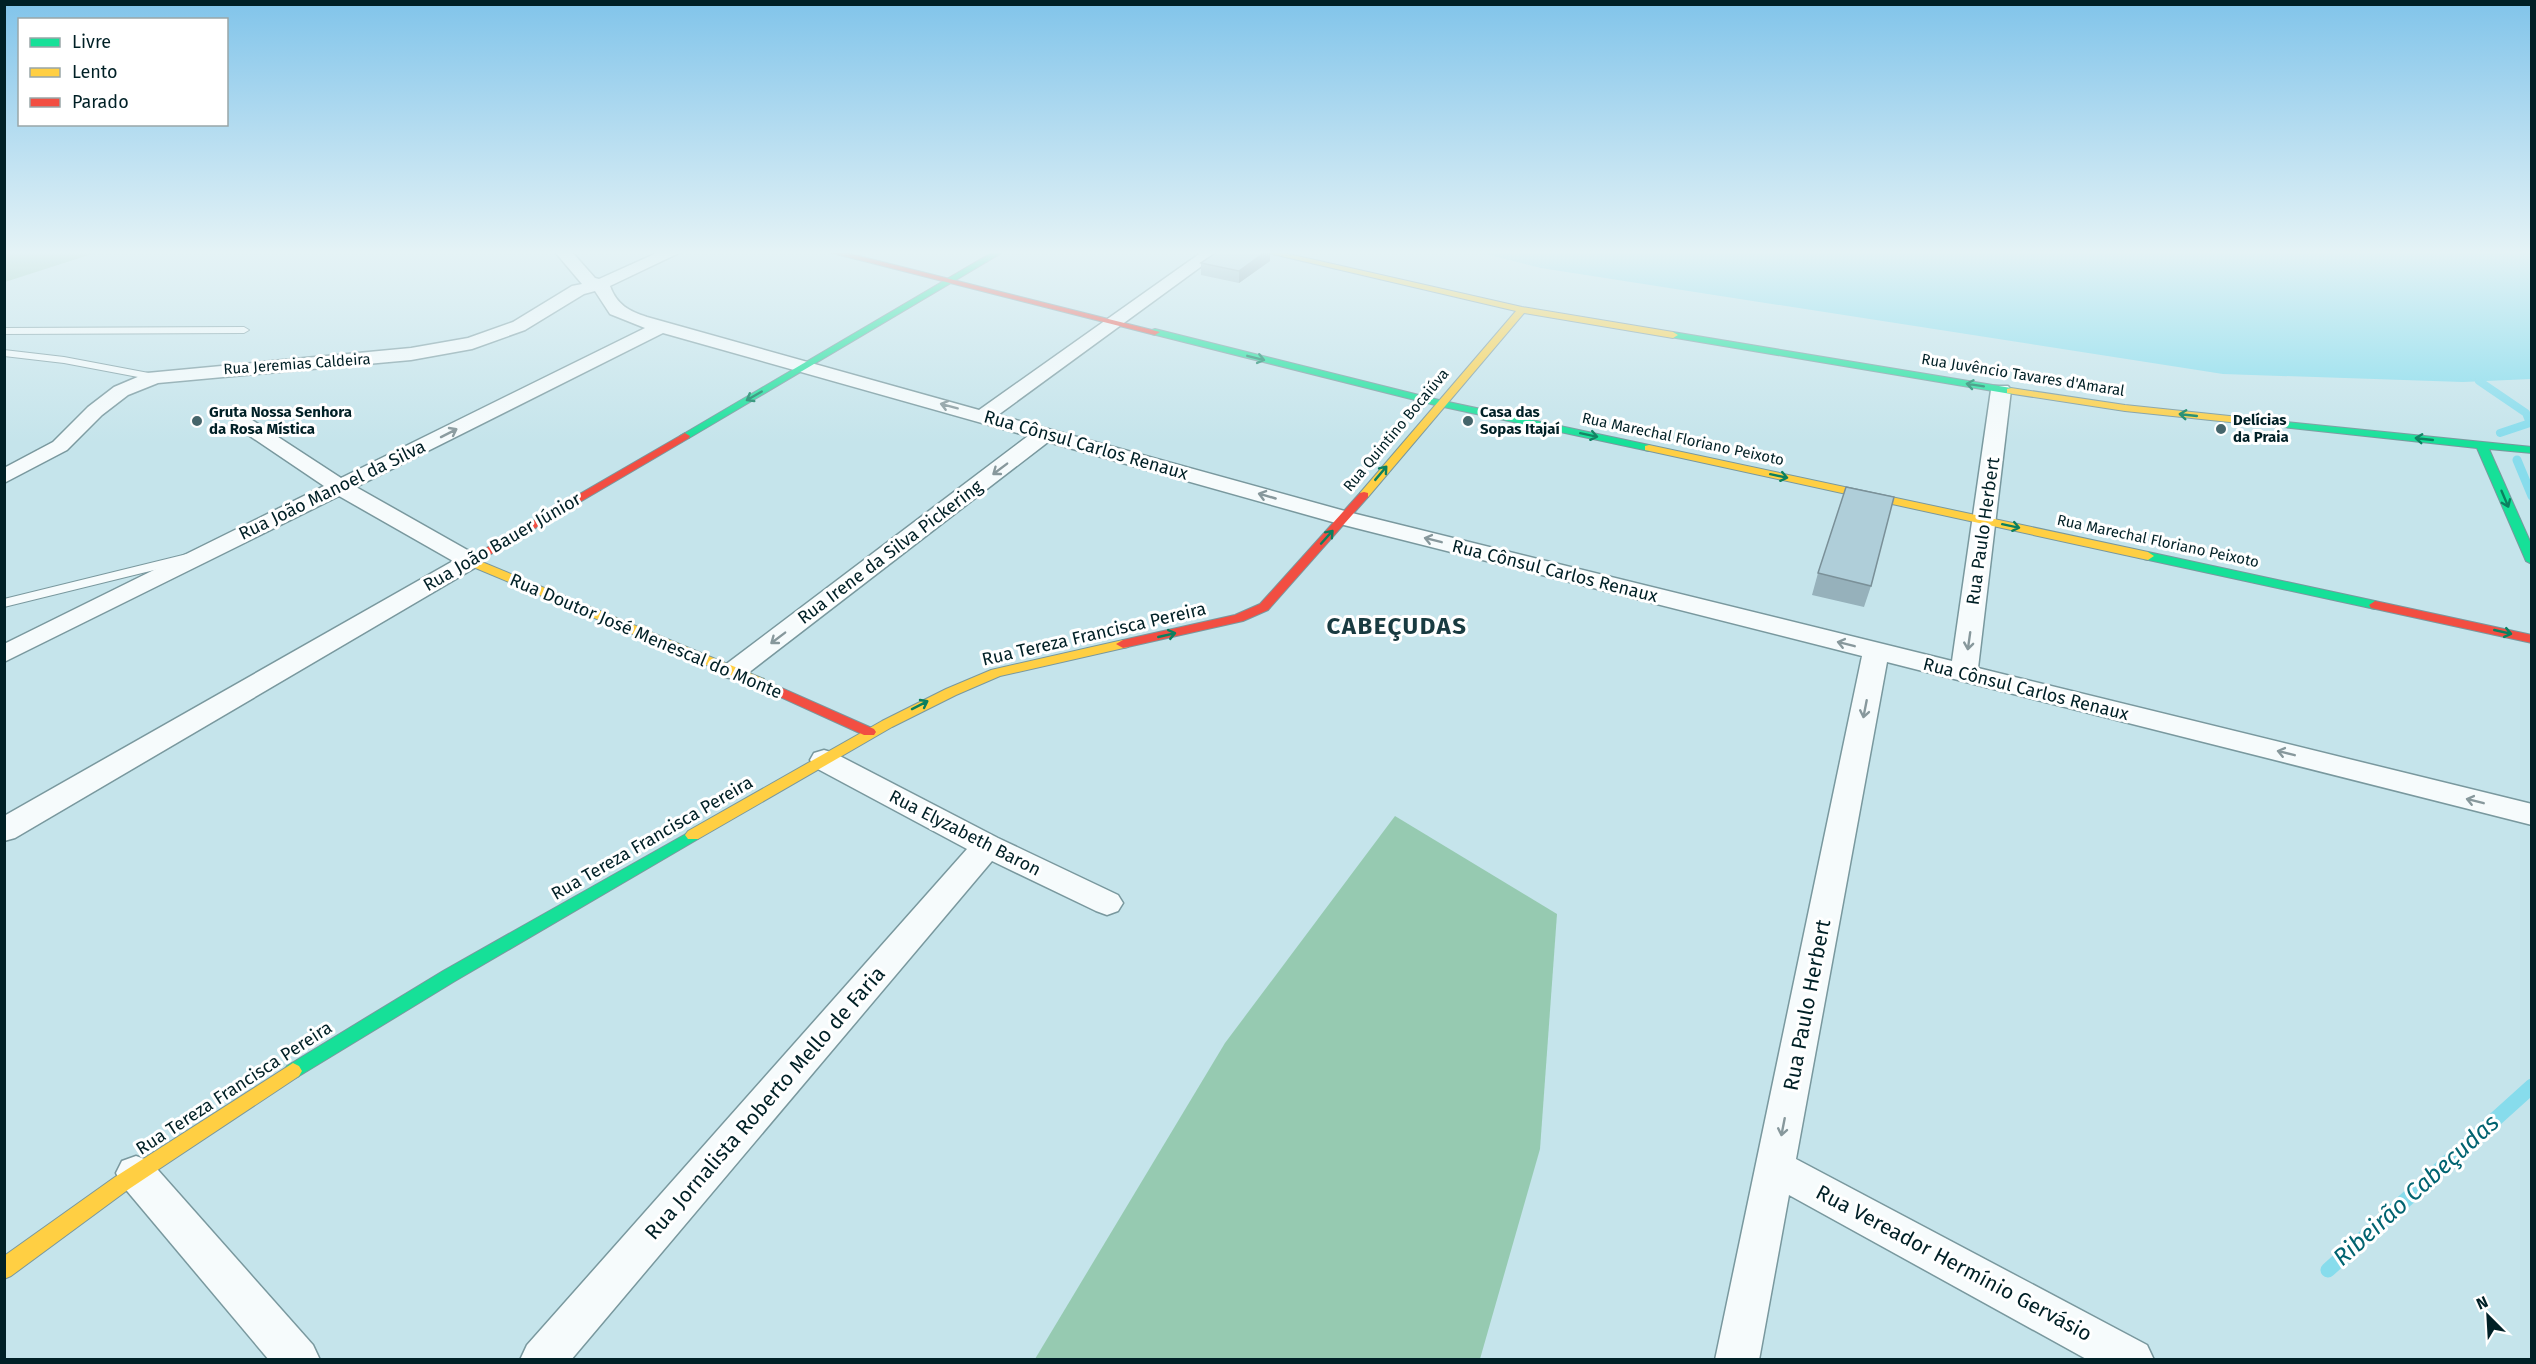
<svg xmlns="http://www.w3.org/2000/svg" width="2536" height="1364" viewBox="0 0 2536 1364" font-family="'Fira Sans',sans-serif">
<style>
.forest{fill:#96cab1}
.water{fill:#87dcec}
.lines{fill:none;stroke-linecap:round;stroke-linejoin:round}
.stream-far2{stroke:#87dcec;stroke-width:8}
.stream-far1{stroke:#87dcec;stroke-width:9}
.stream{stroke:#87dcec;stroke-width:15}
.lane-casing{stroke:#79989e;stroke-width:2}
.street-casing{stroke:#79989e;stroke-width:3}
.fast-casing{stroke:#79989e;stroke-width:2}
.slow-casing{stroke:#79989e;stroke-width:2}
.jam-casing{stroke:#79989e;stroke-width:2}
.lane{fill:#f6fbfc;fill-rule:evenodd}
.street{fill:#f6fbfc;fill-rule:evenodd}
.fast{fill:#16e098;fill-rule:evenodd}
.slow{fill:#ffcf43;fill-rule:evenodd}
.jam{fill:#f24e42;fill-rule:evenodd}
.wall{fill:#96b1bb}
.shaded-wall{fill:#7a9098}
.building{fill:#afced9;stroke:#7a9098;stroke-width:1.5}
.oneway{stroke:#0b805f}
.oneway2{stroke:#87989c}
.poi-dot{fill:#45656b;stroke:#fff;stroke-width:2}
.labels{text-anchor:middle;stroke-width:6;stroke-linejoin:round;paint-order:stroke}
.far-street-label{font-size:15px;fill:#002026;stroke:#fff}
.far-poi-label{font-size:15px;font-weight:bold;fill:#002026;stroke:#fff;text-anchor:start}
.street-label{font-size:18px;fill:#002026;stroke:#fff}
.near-street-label{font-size:21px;fill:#002026;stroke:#fff}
.district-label{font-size:24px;font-weight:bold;letter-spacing:1.5px;fill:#193b41;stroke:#fff}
.near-water-label{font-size:24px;font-style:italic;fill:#006370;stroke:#fff}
</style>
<rect width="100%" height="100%" fill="#c5e4eb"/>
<g class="forest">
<path d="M5,252H98L5,282Z"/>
<path d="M1395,816L1557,914L1540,1149L1480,1359H1035L1225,1043Z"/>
</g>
<path class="water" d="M1478,252H2531V379L2463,382L2223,374L1541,268Z"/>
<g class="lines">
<path class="stream-far2" d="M2479,381L2526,413L2530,423L2500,433"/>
<path class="stream-far1" d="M2517,460L2532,496"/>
<path class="stream" d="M2328,1270L2532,1086"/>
<g class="lane-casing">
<g id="lane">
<path d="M4,328L244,327L249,330L244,333L4,334Z"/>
<path d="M4,350L64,357L154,374L159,377L154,380L64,363L4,356Z"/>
<path d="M187,554L193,558L191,561L4,607V599Z"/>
</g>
</g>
<g class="street-casing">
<g id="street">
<path d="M555,252H572L595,278L599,279L659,252H681L610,286C617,305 629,311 647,317L979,410L1202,252H1221L998,415L1352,513L1952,661L1991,390L1994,386H2008L2011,390L1978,668L2532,804V825L1887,662L1796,1159L2147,1345L2154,1360H2088L1789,1195L1759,1360H1715L1862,656L1336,523L1048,442L743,677L734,679L725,677L721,671L725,665L1028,436L663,333L356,487L478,556L482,561L478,566L15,838L4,841V816L453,561L339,496L4,662V644L324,486L235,426L232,422L235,418H249L341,478L645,328L610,314L595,291L584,294L525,330L472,349L411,360L158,383L128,395L102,415L67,450L4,483V468L53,442L88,407L114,387L147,373L411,348L468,338L513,322L572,286L582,284Z"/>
<path d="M824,750L834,753L998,838L1118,895L1123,903L1118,911L1107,915L1096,911L992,861L571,1360H520L527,1345L967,849L814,767L810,760L814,753Z"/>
<path d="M136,1156L150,1161L313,1345L320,1360H269L122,1185L116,1173L122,1161Z"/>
</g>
</g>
<g class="fast-casing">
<g id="fast">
<path d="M993,252H1003L689,438H681L680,436Z"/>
<path d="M1155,329L1439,400L1649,445L1654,448L1649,451L1439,406L1152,334V330Z"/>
<path d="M1673,332L2011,388L2016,391L2011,394L1670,337L1668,335Z"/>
<path d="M2277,421L2532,447V453L2489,449L2532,546V564L2526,561L2477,448L2273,426V422Z"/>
<path d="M2148,552L2375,601L2381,605L2375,609L2144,559L2142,556Z"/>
<path d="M693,830L698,831L701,835L698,839L455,981L299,1076L293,1079L287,1076L284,1071L287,1066L443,971Z"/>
</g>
</g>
<g class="slow-casing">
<g id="slow">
<path d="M1264,252H1280L1522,307L1673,332L1678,335L1673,338L1524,313L1368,497H1360V493L1516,311Z"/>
<path d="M2011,388L2125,405L2277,421L2282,424L2277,427L2125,411L2007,393V389Z"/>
<path d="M1649,445L2148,552L2154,556L2148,560L1645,450V446Z"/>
<path d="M470,557L764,679L766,682L759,686L754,685L466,564L464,561L466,558Z"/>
<path d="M1123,640L1130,644L1128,647L1000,676L956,695L892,727L698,839H688L685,835L688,831L882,721L946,689L991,670Z"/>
<path d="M293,1063L299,1066L302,1071L299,1076L129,1189L11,1276L4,1279V1256L115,1177Z"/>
</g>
</g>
<g class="jam-casing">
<g id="jam">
<path d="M828,252H843L1160,332L1155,335Z"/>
<path d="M685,433L690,436L689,438L474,564H466L464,561Z"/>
<path d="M1364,492L1368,493V497L1268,610L1243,621L1123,648L1116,644L1123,640L1235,615L1260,604L1360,493Z"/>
<path d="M2375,601L2532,635V643L2371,608L2369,605Z"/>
<path d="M759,678L874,729L876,732L874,735H864L754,685L752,682L754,679Z"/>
</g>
</g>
<use href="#lane" class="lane"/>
<use href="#street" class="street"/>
<use href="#fast" class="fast"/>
<use href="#slow" class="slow"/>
<use href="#jam" class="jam"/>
</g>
<g class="wall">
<path d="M1217,252H1270V261L1239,283L1201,275V263Z"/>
<path d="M1818,573L1871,586L1864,607L1812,595Z"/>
</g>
<path class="shaded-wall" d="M1265,252H1270V261L1239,283V271Z"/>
<g class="building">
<path d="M1217,252H1265L1239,271L1201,263Z"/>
<path d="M1846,487L1894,497L1871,586L1818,573Z"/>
</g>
<defs><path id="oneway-shaft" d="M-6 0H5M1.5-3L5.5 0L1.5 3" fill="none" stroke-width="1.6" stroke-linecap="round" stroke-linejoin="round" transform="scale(1.5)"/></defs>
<g class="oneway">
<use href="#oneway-shaft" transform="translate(1256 358) rotate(14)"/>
<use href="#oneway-shaft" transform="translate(1975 385) rotate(-171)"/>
<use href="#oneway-shaft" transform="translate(754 396) rotate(150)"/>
<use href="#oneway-shaft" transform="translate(2188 415) rotate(-174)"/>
<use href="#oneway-shaft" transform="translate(1589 435) rotate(12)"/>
<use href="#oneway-shaft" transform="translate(2424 439) rotate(-174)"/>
<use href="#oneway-shaft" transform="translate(1381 473) rotate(-50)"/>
<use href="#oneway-shaft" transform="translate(1779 476) rotate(12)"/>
<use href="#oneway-shaft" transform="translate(2505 499) rotate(67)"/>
<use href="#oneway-shaft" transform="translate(2011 526) rotate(12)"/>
<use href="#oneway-shaft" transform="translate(1327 537) rotate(-48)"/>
<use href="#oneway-shaft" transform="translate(2503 632) rotate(13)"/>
<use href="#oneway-shaft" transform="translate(1167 635) rotate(-13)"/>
<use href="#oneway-shaft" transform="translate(920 705) rotate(-27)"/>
</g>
<g class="oneway2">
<use href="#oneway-shaft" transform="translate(949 406) rotate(-165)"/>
<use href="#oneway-shaft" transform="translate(449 433) rotate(-27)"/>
<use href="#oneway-shaft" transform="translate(1000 469) rotate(143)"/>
<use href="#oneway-shaft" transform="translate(1267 496) rotate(-164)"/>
<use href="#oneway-shaft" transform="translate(1433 540) rotate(-166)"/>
<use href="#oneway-shaft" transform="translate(778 638) rotate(143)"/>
<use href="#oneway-shaft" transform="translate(1969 641) rotate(98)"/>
<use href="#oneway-shaft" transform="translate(1846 644) rotate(-166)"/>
<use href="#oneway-shaft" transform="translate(1865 709) rotate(101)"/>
<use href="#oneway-shaft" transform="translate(2286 753) rotate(-166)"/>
<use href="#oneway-shaft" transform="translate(2475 801) rotate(-166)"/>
<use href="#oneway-shaft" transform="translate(1783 1127) rotate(101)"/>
</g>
<linearGradient id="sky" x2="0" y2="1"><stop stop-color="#81c4ea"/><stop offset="0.57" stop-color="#e5f3f6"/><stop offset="1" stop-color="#e5f3f6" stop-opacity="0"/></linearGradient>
<rect width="2536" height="443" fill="url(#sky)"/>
<g class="poi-dot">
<circle cx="197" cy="421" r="6"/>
<circle cx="1468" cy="421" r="6"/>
<circle cx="2221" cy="429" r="6"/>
</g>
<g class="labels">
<g class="far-street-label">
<text transform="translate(297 364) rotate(-4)" y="5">Rua Jeremias Caldeira</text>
<text transform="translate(2023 375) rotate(9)" y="5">Rua Juvêncio Tavares d'Amaral</text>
<text transform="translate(1396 430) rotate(-50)" y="5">Rua Quintino Bocaiúva</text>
<text transform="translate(1683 439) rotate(12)" y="5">Rua Marechal Floriano Peixoto</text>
<text transform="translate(2158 541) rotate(12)" y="5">Rua Marechal Floriano Peixoto</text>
</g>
<g class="far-poi-label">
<text x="209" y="417">Gruta Nossa Senhora<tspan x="209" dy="17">da Rosa Mística</tspan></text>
<text x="1480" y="417">Casa das<tspan x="1480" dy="17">Sopas Itajaí</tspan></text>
<text x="2233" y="425">Delícias<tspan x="2233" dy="17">da Praia</tspan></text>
</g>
<g class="street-label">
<text transform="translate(1086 445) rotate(16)" y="6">Rua Cônsul Carlos Renaux</text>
<text transform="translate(332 490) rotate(-26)" y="6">Rua João Manoel da Silva</text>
<text transform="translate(1983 531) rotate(-82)" y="6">Rua Paulo Herbert</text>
<text transform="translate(502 542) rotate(-30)" y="6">Rua João Bauer Júnior</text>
<text transform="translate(890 552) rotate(-37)" y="6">Rua Irene da Silva Pickering</text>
<text transform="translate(1555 571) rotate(14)" y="6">Rua Cônsul Carlos Renaux</text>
<text transform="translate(1094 634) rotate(-13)" y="6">Rua Tereza Francisca Pereira</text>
<text transform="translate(646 636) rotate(23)" y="6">Rua Doutor José Menescal do Monte</text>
<text transform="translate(2026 689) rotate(14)" y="6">Rua Cônsul Carlos Renaux</text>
<text transform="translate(965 833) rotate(27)" y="6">Rua Elyzabeth Baron</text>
<text transform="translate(652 838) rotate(-30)" y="6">Rua Tereza Francisca Pereira</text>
<text transform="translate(234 1088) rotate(-33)" y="6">Rua Tereza Francisca Pereira</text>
</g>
<g class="near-street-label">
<text transform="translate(1807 1005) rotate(-79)" y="7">Rua Paulo Herbert</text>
<text transform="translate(765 1103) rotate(-49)" y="7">Rua Jornalista Roberto Mello de Faria</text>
<text transform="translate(1954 1263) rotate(28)" y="7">Rua Vereador Hermínio Gervásio</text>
</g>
<g class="district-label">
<text x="1397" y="634">CABEÇUDAS</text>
</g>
<g class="near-water-label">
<text transform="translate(2416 1190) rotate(-42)" y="8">Ribeirão Cabeçudas</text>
</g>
</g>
<rect width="2536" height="1364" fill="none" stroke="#002026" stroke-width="12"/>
<rect x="18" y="18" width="210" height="108" fill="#ffffff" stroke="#99a6a8" stroke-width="1.5"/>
<rect x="30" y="38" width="30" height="9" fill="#16e098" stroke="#99a6a8" stroke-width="1.5"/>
<text x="72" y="48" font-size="18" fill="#002026">Livre</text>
<rect x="30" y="68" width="30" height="9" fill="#ffcf43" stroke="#99a6a8" stroke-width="1.5"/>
<text x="72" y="78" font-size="18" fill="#002026">Lento</text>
<rect x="30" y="98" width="30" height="9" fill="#f24e42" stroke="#99a6a8" stroke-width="1.5"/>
<text x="72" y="108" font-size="18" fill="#002026">Parado</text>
<g transform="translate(2488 1316) rotate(336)" stroke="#ffffff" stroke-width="4.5" paint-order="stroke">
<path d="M0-4.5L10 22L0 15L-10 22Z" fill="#002026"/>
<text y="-9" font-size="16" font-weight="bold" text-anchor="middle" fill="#002026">N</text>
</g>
</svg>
